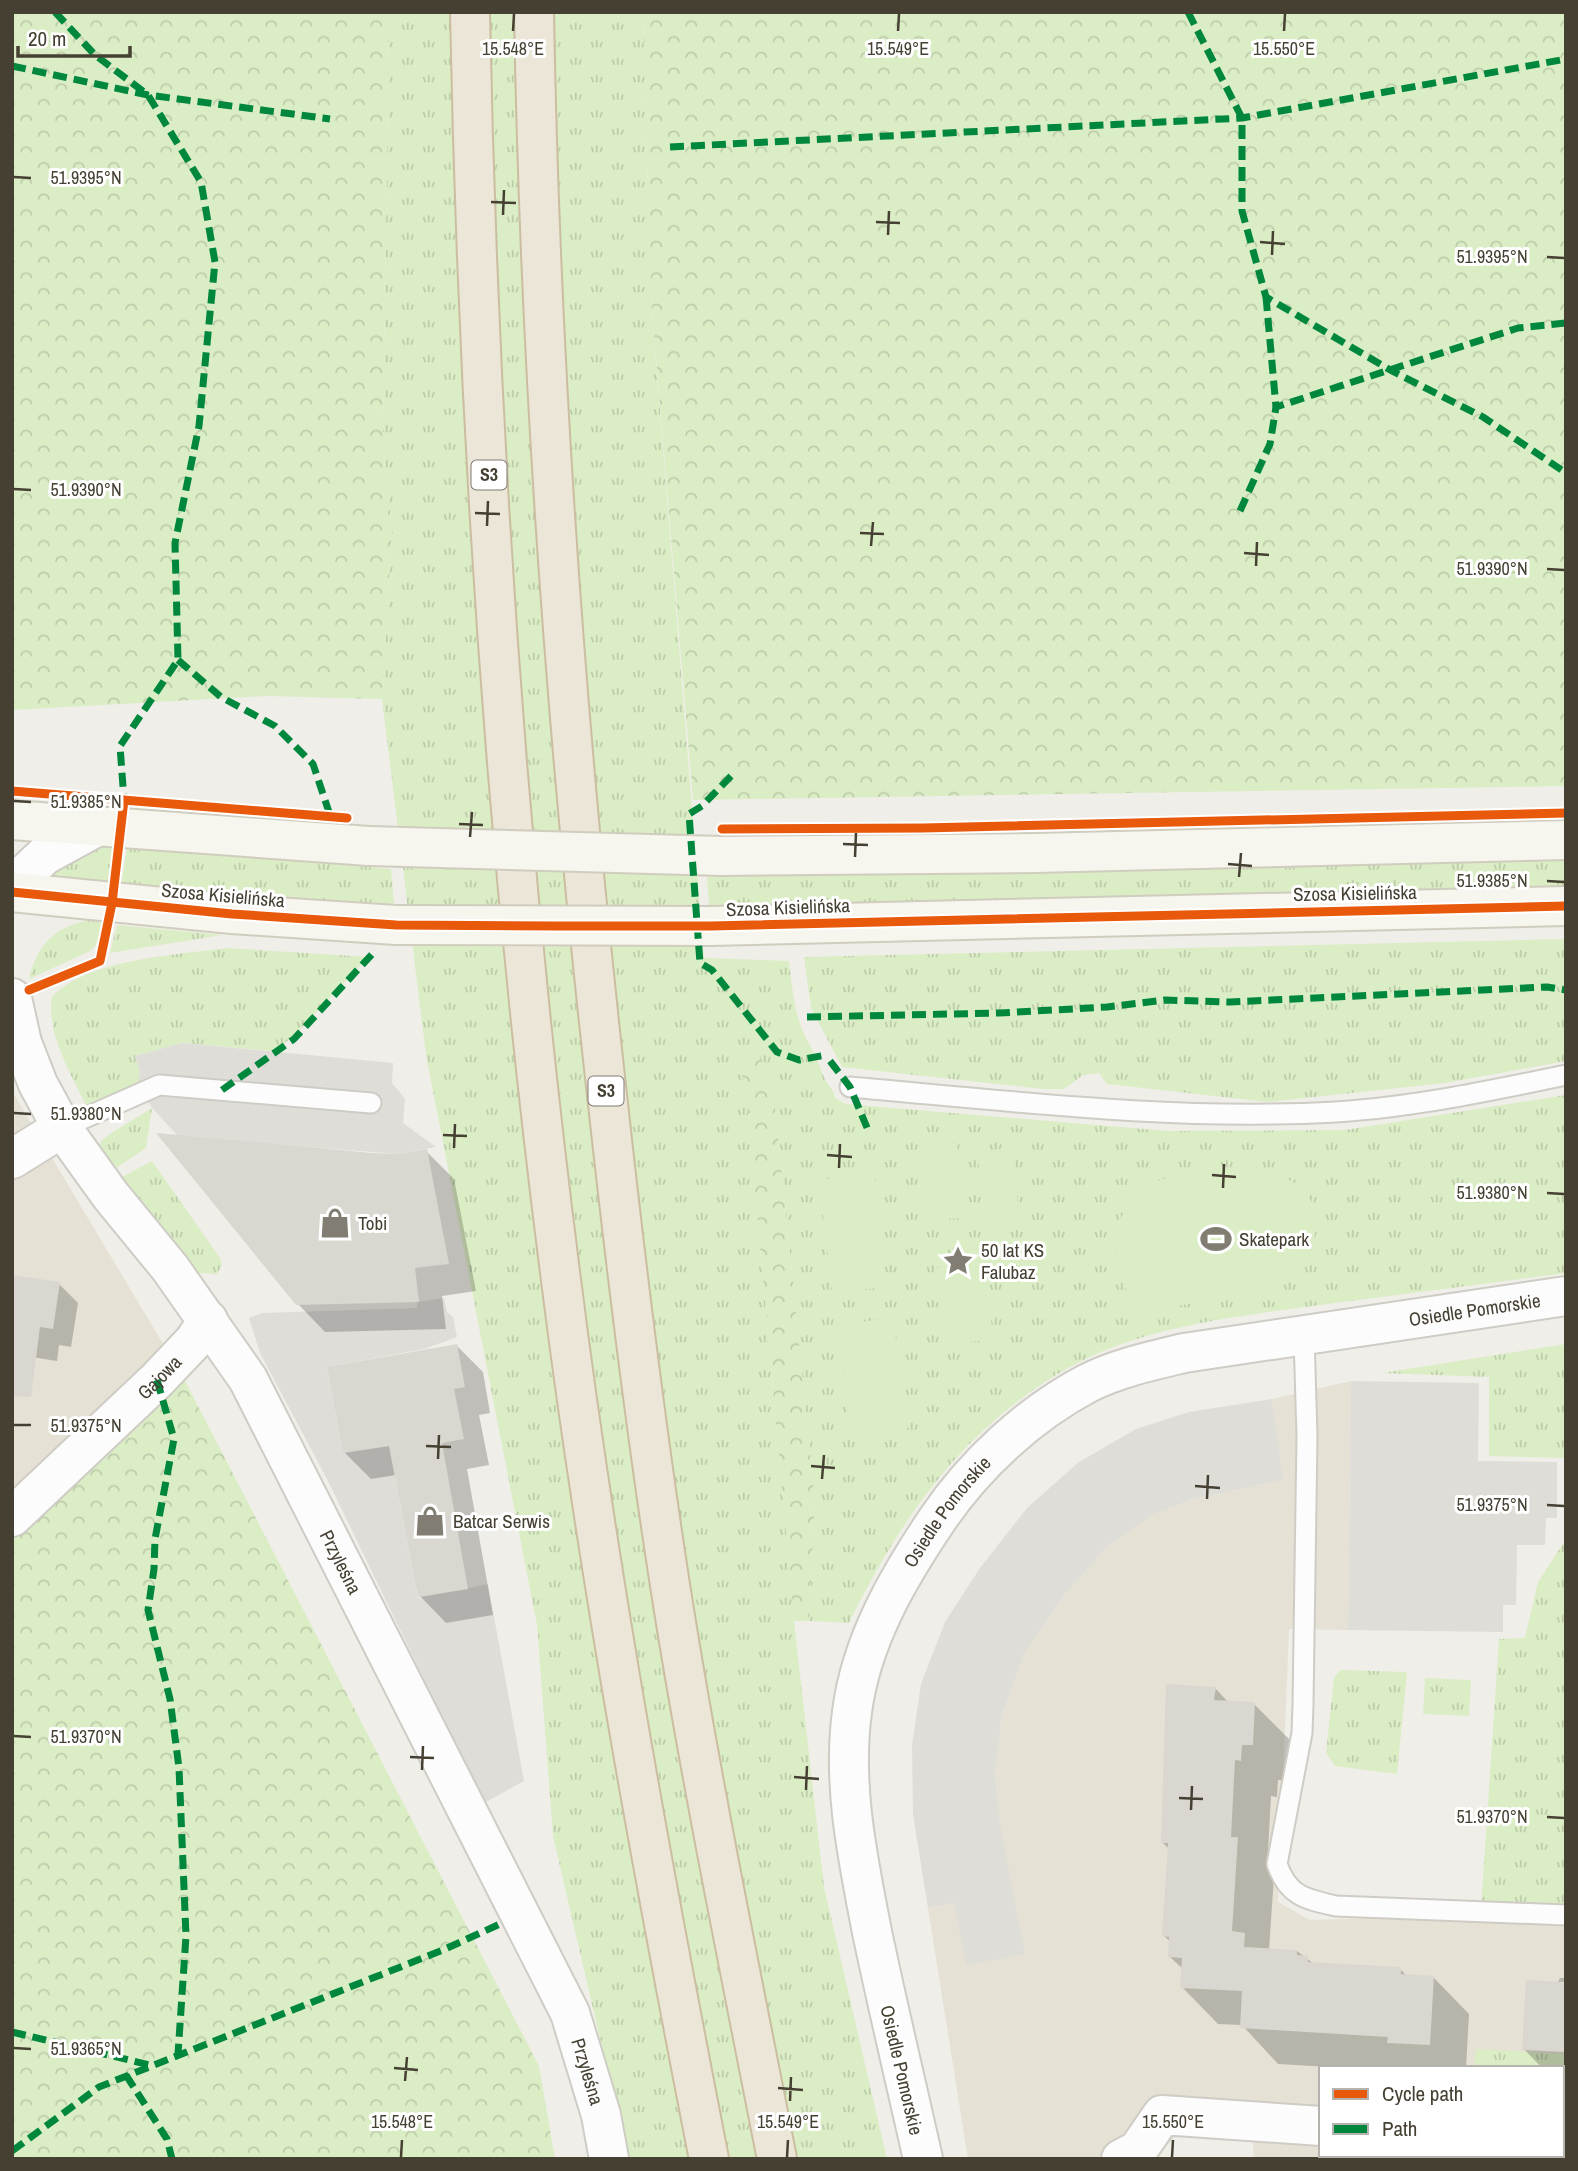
<svg xmlns="http://www.w3.org/2000/svg" width="1578" height="2171" viewBox="0 0 1578 2171" font-family="'Archivo Narrow',sans-serif">
<style>
.residential{fill:#e5e1d4;fill-rule:evenodd}
.grass{fill:url(#grass-tufts)}
.forest{fill:url(#forest-crowns)}
.pitch{fill:#dbedc5}
.parking{fill:#dfddd8}
.shadow{fill:#0003}
.building{fill:#d9d7d0}
.lines{fill:none;stroke-linecap:round;stroke-linejoin:round}
.lane-casing{stroke:#ceccc5;stroke-width:23}
.street-casing{stroke:#ceccc5;stroke-width:42}
.secondary-casing{stroke:#d0ccbe;stroke-width:42}
.highway-casing{stroke:#cbbea0;stroke-width:42}
.lane{stroke:#fdfcfc;stroke-width:19}
.street{stroke:#fdfcfc;stroke-width:38}
.secondary{stroke:#f6f5ee;stroke-width:38}
.highway{stroke:#ece6d8;stroke-width:38}
.secondary-bridge-casing{stroke:#d0ccbe;stroke-width:42;stroke-linecap:butt}
.secondary-bridge{stroke:#f6f5ee;stroke-width:38}
.quiet{stroke:#00873e;stroke-width:7;stroke-dasharray:14 7;stroke-linecap:butt}
.cycleway-casing{stroke:#fff;stroke-width:13}
.cycleway{stroke:#e8590c;stroke-width:9}
.ticks{fill:none;stroke:#464033;stroke-width:2.5}
.labels{text-anchor:middle;stroke-width:6;stroke-linejoin:round;paint-order:stroke}
.shield{fill:#fff;stroke:#7e7970;stroke-width:2}
.shield-label{font-size:18px;font-weight:bold;fill:#464033}
.street-label{font-size:19px;fill:#464033;stroke:#fff}
.poi-label{font-size:19px;fill:#464033;stroke:#fff;text-anchor:start}
.ticks-label{font-size:18px;text-anchor:middle;fill:#464033;stroke:#fff;stroke-width:6;stroke-linejoin:round;paint-order:stroke}
</style>
<defs>
<pattern id="grass-tufts" width="24" height="20" patternUnits="userSpaceOnUse" patternTransform="scale(1.75)"><rect width="24" height="20" fill="#dbedc5"/><path d="M3 7l-1-3M5 7V3M7 7l1-3M15 17l-1-3M17 17v-4M19 17l1-3" fill="none" stroke="#bdccaa"/></pattern>
<pattern id="forest-crowns" width="20" height="18" patternUnits="userSpaceOnUse" patternTransform="scale(1.75)"><rect width="20" height="18" fill="#dbedc5"/><path d="M2 6a3 3 0 1 1 6 0M12 15a3 3 0 1 1 6 0" fill="none" stroke="#bdccaa"/></pattern>
</defs>
<rect width="100%" height="100%" fill="#f0eee8"/>
<g class="residential">
<path d="M12,1091L184,1379L12,1537Z"/>
<path d="M1351,1381L1348,1630L1289,1629L1278,1902L1310,1920L1372,1918L1502,1923L1566,1918V2159H1254L1252,2129L1187,2125L1153,2159H968L928,1908L954,1903L1000,1824L995,1773L1002,1715L1025,1652L1065,1594L1107,1547L1152,1515L1193,1499L1282,1480L1272,1399ZM1321,2068H1562V2155H1321Z"/>
</g>
<g class="grass">
<path d="M389,12H643L651,299L704,958L789,961C792,986 794,1013 805,1036C812,1049 818,1061 823,1075C826,1084 834,1088 835,1098L846,1104L1169,1131L1345,1130L1566,1095V1273C1489,1283 1412,1293 1335,1303C1242,1316 1137,1325 1056,1375C959,1434 898,1523 849,1623L809,1621L815,1500L775,1106L726,1050L745,1081L794,1621L824,1887L887,2159H623L605,2060L553,1836L537,1625L426,1055L382,699L392,529L383,439Z"/>
<path d="M100,846H113L107,885L50,879V869Z"/>
<path d="M127,847L391,869L394,904L121,887Z"/>
<path d="M1566,860V886L836,904L709,905L707,877Z"/>
<path d="M86,921L103,922L96,945L90,951L29,979C36,947 54,927 86,921Z"/>
<path d="M117,925L222,935L110,953Z"/>
<path d="M1566,939V1061L1445,1083L1268,1102L1107,1084L1099,1073L1083,1075L1064,1089H1043L842,1067L811,1008L804,957Z"/>
<path d="M227,948L368,957L293,1037L273,1051L182,1043L135,1056L140,1072L138,1084L86,1105C71,1074 46,1033 52,997C87,959 177,955 227,948Z"/>
<path d="M152,1108L146,1148L113,1170L98,1150L102,1140L113,1132Z"/>
<path d="M152,1161L220,1258L222,1265L217,1274L197,1273L120,1178Z"/>
<path d="M1566,1344V1496L1565,1458L1489,1456V1377L1382,1373Z"/>
<path d="M1566,1539V1906L1481,1907L1499,1639L1525,1638L1538,1582Z"/>
<path d="M1340,1670L1407,1672L1397,1774L1335,1766L1326,1753L1334,1678Z"/>
<path d="M1425,1678L1471,1680L1469,1716L1423,1714Z"/>
<path d="M1476,2049L1566,2054V2119H1562V2068H1474Z"/>
</g>
<g class="forest">
<path d="M12,12H389L383,439L392,529L382,699L267,696L12,710Z"/>
<path d="M643,12H1566V786L693,800L651,299Z"/>
<path d="M725,1050L759,1055L775,1106L815,1500L809,1621H794L745,1081Z"/>
<path d="M184,1379L539,2066L555,2159H12V1537Z"/>
</g>
<g class="pitch">
<path d="M957,1143L963,1218L927,1220L921,1145Z"/>
<path d="M1014,1148L1019,1223L983,1226L978,1151Z"/>
<path d="M1256,1168C1277,1172 1309,1185 1314,1209C1332,1302 1195,1300 1135,1312C1130,1296 1119,1278 1117,1261C1113,1234 1122,1198 1148,1185C1174,1172 1227,1170 1256,1168Z"/>
<path d="M874,1174L887,1287L832,1293L819,1180Z"/>
<path d="M986,1264L993,1340L942,1344L935,1268Z"/>
<path d="M893,1318L908,1428L851,1435L837,1325Z"/>
</g>
<g class="parking">
<path d="M182,1043L393,1063L392,1083L405,1099L403,1123L436,1147L398,1154L179,1137L152,1108L138,1084L140,1072L135,1056Z"/>
<path d="M444,1298L447,1312L453,1317L457,1337L424,1349L327,1367L343,1453L389,1446L418,1598L488,1584L524,1781L484,1803L329,1483L260,1353L249,1318L262,1313L417,1308V1302Z"/>
<path d="M1351,1381L1479,1383L1478,1461L1557,1462V1518H1546L1545,1545H1517L1516,1605H1503V1632L1348,1630Z"/>
<path d="M1272,1399L1283,1480L1193,1499L1152,1515L1107,1547L1065,1594L1025,1652L1002,1715L995,1773L1000,1824L1025,1954L966,1965L954,1903L928,1908L913,1815L912,1745L921,1684L945,1622L980,1568L1027,1508L1079,1462L1136,1429L1189,1412Z"/>
</g>
<g class="shadow">
<path d="M426,1151L454,1179L476,1291L442,1296L446,1329L325,1332L297,1303L398,1156Z"/>
<path d="M59,1284L78,1303L71,1347L59,1345L57,1361L12,1354Z"/>
<path d="M457,1346L483,1372L490,1413L479,1415L489,1465L467,1469L493,1615L446,1623L420,1596L396,1475L371,1479L344,1452Z"/>
<path d="M1215,1688L1229,1703L1254,1704L1291,1741L1289,1781L1278,1780L1277,1797L1271,1796L1267,1869L1274,1876L1269,1950L1297,1951L1314,1964L1400,1969L1407,1976L1433,1977L1469,2014L1466,2068H1347L1278,2064L1242,2025L1218,2024L1182,1987L1183,1969L1170,1957L1171,1942L1164,1936L1169,1849L1162,1842Z"/>
<path d="M1560,1978H1566V2086H1562V2068H1542L1524,2049Z"/>
</g>
<g class="building">
<path d="M156,1133L372,1153L398,1154L427,1149L449,1264L415,1268L419,1302L296,1305Z"/>
<path d="M12,1275L60,1282L53,1329L40,1327L31,1397L12,1396Z"/>
<path d="M457,1344L465,1387L454,1389L464,1439L442,1443L468,1589L418,1597L389,1446L343,1453L327,1367Z"/>
<path d="M1166,1684L1216,1687L1214,1700L1255,1702L1253,1745H1242L1241,1761L1235,1760L1231,1837H1238L1232,1931L1245,1933L1244,1947L1297,1950V1955L1308,1956V1962L1401,1967V1974L1434,1976L1430,2045L1387,2043L1388,2037L1240,2028L1242,1991L1180,1988L1182,1958L1168,1957L1169,1937L1162,1936L1168,1843H1161Z"/>
<path d="M1526,1980L1566,1982L1565,2052L1522,2050Z"/>
</g>
<g class="lines">
<g class="lane-casing">
<g id="lane">
<path d="M850,1087C1011,1101 1174,1121 1336,1112C1413,1107 1490,1091 1566,1075"/>
<path d="M62,1128L159,1085L371,1103"/>
<path d="M1304,1336L1307,1436L1303,1705L1302,1733L1277,1864C1288,1896 1305,1899 1336,1906L1566,1915"/>
</g>
</g>
<g class="street-casing">
<g id="street">
<path d="M12,886L45,855L98,826"/>
<path id="s1" d="M12,998L22,1043L38,1084L62,1128L111,1196L170,1268L248,1379L570,2013L601,2115L609,2159"/>
<path d="M12,1159L62,1128"/>
<path id="s2" d="M12,1517L157,1380L194,1341L208,1320"/>
<path d="M1562,2142H1566"/>
<path id="s3" d="M923,2159C906,2083 888,2008 872,1932C858,1859 842,1786 852,1712C861,1641 898,1578 937,1520C974,1465 1029,1414 1088,1383C1118,1368 1151,1361 1184,1353L1566,1296"/>
<path d="M1121,2159L1138,2150L1162,2115L1321,2126"/>
</g>
</g>
<g class="secondary-casing">
<g id="secondary">
<path d="M12,820L369,846"/>
<path d="M722,856L1035,853L1566,840"/>
<path d="M12,892L232,914L396,925"/>
<path d="M711,926L1566,906"/>
</g>
</g>
<g class="highway-casing">
<g id="highway">
<path d="M470,12C478,435 507,860 561,1280C598,1574 652,1868 709,2159"/>
<path d="M534,12C540,371 566,729 606,1086C626,1269 648,1453 678,1635C707,1810 743,1985 777,2159"/>
</g>
</g>
<use href="#lane" class="lane"/>
<use href="#street" class="street"/>
<use href="#secondary" class="secondary"/>
<use href="#highway" class="highway"/>
<g class="secondary-bridge-casing">
<g id="secondary-bridge">
<path d="M369,846L722,856"/>
<path d="M396,925L711,926"/>
</g>
</g>
<use href="#secondary-bridge" class="secondary-bridge"/>
<g class="quiet">
<path d="M55,12L95,55L148,95L201,182L215,262L199,426L175,543L178,660L120,746L124,800"/>
<path d="M1188,12L1242,118V211L1266,297L1392,371L1483,417L1566,473"/>
<path d="M12,66L148,95L330,119"/>
<path d="M670,147L1242,118L1566,59"/>
<path d="M1266,297L1276,407"/>
<path d="M1240,511L1270,444L1276,407L1518,328L1566,323"/>
<path d="M178,660L221,697L275,726L313,764L330,815"/>
<path d="M731,776L702,806L689,814L700,963L712,970L777,1052L799,1060L826,1055"/>
<path d="M807,1017L999,1013L1107,1007L1165,1000L1230,1002L1547,987L1566,990"/>
<path d="M830,1061L850,1087L868,1130"/>
<path d="M222,1090L294,1039L374,952"/>
<path d="M157,1380L174,1439L155,1539L154,1569L148,1610L170,1699L179,1768L186,1936L178,2054"/>
<path d="M12,2032L150,2065"/>
<path d="M126,2075L167,2139L172,2159"/>
<path d="M12,2151L99,2087L443,1950L502,1923"/>
</g>
<g class="cycleway-casing">
<g id="cycleway">
<path d="M12,791L347,818"/>
<path d="M722,829L923,828L1566,813"/>
<path d="M12,892L232,914L396,925L555,926H711L1566,906"/>
<path d="M29,990L100,961L112,903L124,800"/>
</g>
</g>
<use href="#cycleway" class="cycleway"/>
</g>
<path class="ticks" d="M513,31L514,14M898,31L899,14M1284,31L1285,14M14,177L31,178M491,202L516,203M503,215L504,190M876,222L900,223M888,235L889,211M1260,242L1285,244M1272,255L1273,231M1547,257L1564,258M14,489L31,490M475,513L500,514M487,526L488,501M860,533L884,534M871,546L873,522M1244,553L1269,555M1256,566L1257,542M1547,569L1564,570M14,801L31,802M459,824L483,825M470,837L472,812M843,844L868,845M855,857L856,833M1228,864L1252,866M1239,877L1241,853M1547,881L1564,882M14,1113L31,1114M443,1135L467,1136M454,1148L455,1124M827,1155L852,1157M839,1168L840,1144M1212,1175L1236,1177M1223,1188L1224,1164M1547,1193L1564,1194M14,1425H31M426,1446L451,1447M438,1459L439,1435M811,1466L835,1468M822,1479L824,1455M1195,1486L1220,1488M1207,1499L1208,1475M1547,1505L1564,1506M14,1736L31,1737M410,1757L434,1758M422,1770L423,1746M794,1777L819,1779M806,1790L807,1766M1179,1798L1203,1799M1191,1810L1192,1786M1547,1817L1564,1818M14,2048L31,2049M394,2068L418,2070M405,2081L407,2057M778,2088L803,2090M790,2101L791,2077M401,2157L402,2140M787,2157L788,2140M1172,2157L1173,2140"/>
<defs>
<g id="shop-bare" transform="scale(2.415)"><path d="M-5-2.5h2.3a2.7 3.5 0 0 1 5.4 0H5L5.5 6h-11ZM-1.5-2.5h3a1.5 2.3 0 0 0-3 0Z" fill="#827d72" stroke="#fff" stroke-width="2.5" paint-order="stroke"/></g>
<g id="stadium-bare" transform="scale(2.415)"><path d="M0-5a6.5 5 0 1 0 0 10a6.5 5 0 1 0 0-10ZM-3.5-1.8h7v3.6h-7Z" fill="#827d72" stroke="#fff" stroke-width="2.5" paint-order="stroke"/></g>
<g id="sight-bare" transform="scale(2.415)"><path d="M0-6L1.8-2.2L6-1.7L2.9 1.2L3.7 5.4L0 3.3L-3.7 5.4L-2.9 1.2L-6-1.7L-1.8-2.2Z" fill="#827d72" stroke="#fff" stroke-width="2.5" paint-order="stroke"/></g>
</defs>
<g fill-rule="evenodd">
<use href="#shop-bare" x="335" y="1223"/>
<use href="#stadium-bare" x="1216" y="1239"/>
<use href="#sight-bare" x="958" y="1261"/>
<use href="#shop-bare" x="430" y="1521"/>
</g>
<g class="labels">
<g class="shield">
<rect x="471.5" y="460.5" width="35" height="29" rx="5"/>
<rect x="588.5" y="1076.5" width="35" height="29" rx="5"/>
</g>
<g class="shield-label">
<text x="489" y="481">S3</text>
<text x="606" y="1097">S3</text>
</g>
<g class="street-label">
<text transform="translate(1355 893) rotate(-1)" y="7">Szosa Kisielińska</text>
<text transform="translate(223 895) rotate(5)" y="7">Szosa Kisielińska</text>
<text transform="translate(788 907) rotate(-2)" y="7">Szosa Kisielińska</text>
<text dy="7" stroke="none"><textPath href="#s3" startOffset="1267">Osiedle Pomorskie</textPath></text>
<text dy="7" stroke="none"><textPath href="#s2" startOffset="203">Gajowa</textPath></text>
<text dy="7" stroke="none"><textPath href="#s3" startOffset="679">Osiedle Pomorskie</textPath></text>
<text dy="7" stroke="none"><textPath href="#s1" startOffset="658">Przyleśna</textPath></text>
<text transform="translate(902 2070) rotate(77)" y="7">Osiedle Pomorskie</text>
<text dy="7" stroke="none"><textPath href="#s1" startOffset="1225">Przyleśna</textPath></text>
</g>
<g class="poi-label">
<text x="358" y="1230">Tobi</text>
<text x="1239" y="1246">Skatepark</text>
<text x="981" y="1257">50 lat KS<tspan x="981" dy="22">Falubaz</tspan></text>
<text x="453" y="1528">Batcar Serwis</text>
</g>
</g>
<g class="ticks-label">
<text x="513" y="55">15.548°E</text>
<text x="898" y="55">15.549°E</text>
<text x="1284" y="55">15.550°E</text>
<text x="86" y="184">51.9395°N</text>
<text x="1492" y="263">51.9395°N</text>
<text x="86" y="496">51.9390°N</text>
<text x="1492" y="575">51.9390°N</text>
<text x="86" y="808">51.9385°N</text>
<text x="1492" y="887">51.9385°N</text>
<text x="86" y="1120">51.9380°N</text>
<text x="1492" y="1199">51.9380°N</text>
<text x="86" y="1432">51.9375°N</text>
<text x="1492" y="1511">51.9375°N</text>
<text x="86" y="1743">51.9370°N</text>
<text x="1492" y="1823">51.9370°N</text>
<text x="86" y="2055">51.9365°N</text>
<text x="402" y="2128">15.548°E</text>
<text x="788" y="2128">15.549°E</text>
<text x="1173" y="2128">15.550°E</text>
</g>
<rect width="1578" height="2171" fill="none" stroke="#464033" stroke-width="28"/>
<rect x="1319" y="2066" width="245" height="91" fill="#ffffff" stroke="#b5b3ad" stroke-width="2"/>
<rect x="1333" y="2089" width="35" height="10" fill="#e8590c" stroke="#b5b3ad" stroke-width="2"/>
<text x="1382" y="2101" font-size="21" fill="#464033">Cycle path</text>
<rect x="1333" y="2124" width="35" height="10" fill="#00873e" stroke="#b5b3ad" stroke-width="2"/>
<text x="1382" y="2136" font-size="21" fill="#464033">Path</text>
<path d="M18 46v10h112v-10" fill="none" stroke="#464033" stroke-width="3.5"/>
<text x="28" y="46" font-size="21" fill="#464033" stroke="#ffffff" stroke-width="5" paint-order="stroke">20 m</text>
</svg>
